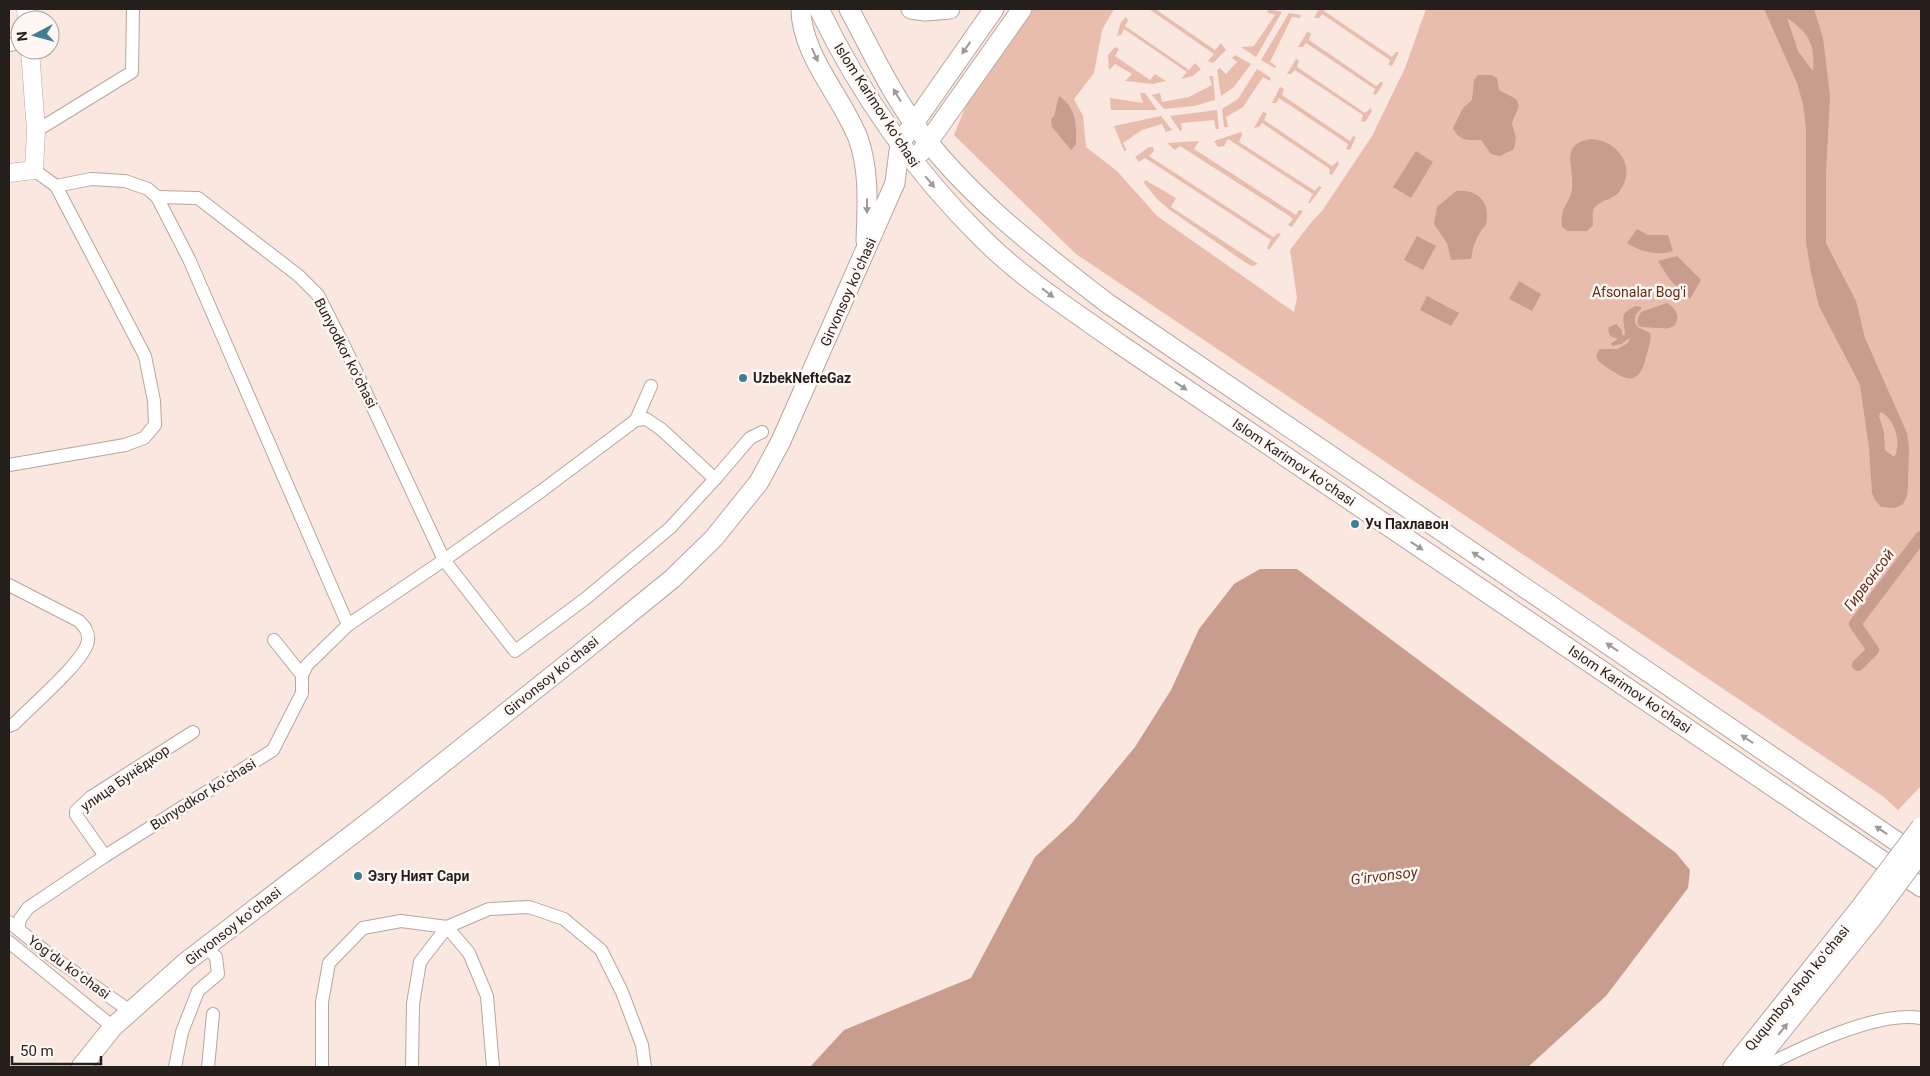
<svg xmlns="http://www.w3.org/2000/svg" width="1930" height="1076" viewBox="0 0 1930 1076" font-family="Roboto,sans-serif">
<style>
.green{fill:#e8bdad}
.water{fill:#c99d8e;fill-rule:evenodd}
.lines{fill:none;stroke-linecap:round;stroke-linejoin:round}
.canal{stroke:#c99d8e;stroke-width:12}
.street-casing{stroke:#b7a6a0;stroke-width:14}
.secondary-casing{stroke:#b7a6a0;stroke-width:19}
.primary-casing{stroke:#b7a6a0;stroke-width:21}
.street{stroke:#fff;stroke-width:12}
.secondary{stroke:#fff;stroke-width:18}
.primary{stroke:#fff;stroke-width:19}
.primary-bridge-casing{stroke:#b7a6a0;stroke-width:21;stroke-linecap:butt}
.primary-bridge{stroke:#fff;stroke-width:19}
.oneway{fill:#9d9a99}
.poi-dot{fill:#3e7e92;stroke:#fff7f4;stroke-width:2}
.labels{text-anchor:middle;stroke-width:5;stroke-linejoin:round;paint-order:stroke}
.street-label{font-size:14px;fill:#251f1c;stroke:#fff7f4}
.park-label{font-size:14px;fill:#632c16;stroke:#fff7f4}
.poi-label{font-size:14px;font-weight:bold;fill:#251f1c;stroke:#fff7f4;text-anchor:start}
.water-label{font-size:15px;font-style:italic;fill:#6a321c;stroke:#fff7f4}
</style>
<rect width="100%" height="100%" fill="#fae7e0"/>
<g class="green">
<path d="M1032,9H1114L1102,30L1094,73L1074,99L1083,116L1086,147L1117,171L1157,216L1294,312L1297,298L1290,250L1313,220L1322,211L1372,136L1405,68L1426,9H1921V786L1898,810L1884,797L1076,254L954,135L971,93Z"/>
<path d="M1149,9H1155L1215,50L1221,43L1226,50L1213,63L1208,61L1214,54Z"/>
<path d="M1269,9L1282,12L1256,57L1241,47L1254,46L1275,15L1267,12Z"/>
<path d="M1319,9H1325L1324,11L1392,57L1396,52H1399L1392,66L1388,65L1390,60L1322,14L1319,18H1314Z"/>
<path d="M1289,13L1301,15L1300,18L1292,17L1270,62L1276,66L1275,68L1261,60Z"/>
<path d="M1126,17L1128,20L1125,26L1189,70L1195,63L1201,69L1193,76L1181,79L1187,72L1124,29L1121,35L1117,36L1121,22Z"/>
<path d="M1307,32L1311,33L1309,40L1376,86L1382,81L1383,84L1376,95L1373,94L1375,89L1306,43L1303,47H1298Z"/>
<path d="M1115,47L1119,49L1115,56L1150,80L1155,74L1166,81L1153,84L1125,81L1132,74L1115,64L1109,70L1108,55Z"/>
<path d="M1235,55L1251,64L1234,87L1221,96L1217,70L1220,68L1226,74L1237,62L1232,58Z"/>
<path d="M1296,59L1299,60L1297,67L1365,113L1371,108L1372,111L1365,122L1361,121L1363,115L1295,70L1291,74H1287Z"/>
<path d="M1257,69L1271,78L1270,81L1263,77L1243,107L1226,117L1228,127H1224L1222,109L1238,99Z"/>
<path d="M1209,76H1213L1215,100L1194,106L1164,109L1152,95L1160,93L1162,102L1189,97L1212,85Z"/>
<path d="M1280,87L1284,89L1282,95L1350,141L1353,136L1356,137L1350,150L1346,149L1348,144L1279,98L1276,103H1272Z"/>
<path d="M1140,93H1145L1157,110H1111L1110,98L1143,103Z"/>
<path d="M1217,110L1219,129H1216L1214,120L1181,123L1182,130L1180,131L1170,116Z"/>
<path d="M1263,112L1267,113L1264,120L1332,166L1338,161L1339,164L1332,175L1329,174L1330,169L1262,123L1259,127L1254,128Z"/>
<path d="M1161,116L1172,130L1166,132L1162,124L1142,130L1123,143L1127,150L1124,151L1114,126Z"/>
<path d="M1241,132L1242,135L1239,142L1315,191L1319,186L1322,187L1310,203H1308L1313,194L1228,139L1224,146L1218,147L1214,141Z"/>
<path d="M1199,141L1194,149L1296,215L1299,210L1303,211L1292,227L1288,225L1293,219L1291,217L1180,146L1175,150L1167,143Z"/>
<path d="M1149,147H1153L1154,151L1149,156L1273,237L1278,233L1281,234L1269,250L1267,248L1271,240L1145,158L1139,162L1135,157Z"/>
<path d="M1145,180L1176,198L1171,207L1258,264L1252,266L1246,263L1170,210L1158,200L1144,183Z"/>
</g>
<g class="water">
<path d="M1764,9H1814L1823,38L1830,96L1826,173V243L1856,301L1865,338L1907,433L1909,448L1908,485L1907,496L1903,504L1895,508L1881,507L1875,500L1872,493L1869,448L1860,385L1819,306L1811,273L1806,242V128L1803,104L1797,83ZM1787,18C1809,33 1815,43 1813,71L1798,51ZM1881,412C1895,419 1902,444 1894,457L1885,450L1884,432L1879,416Z"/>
<path d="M1478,75H1491L1497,78L1499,90L1516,99L1519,106L1512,123L1516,138L1514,149L1500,156L1491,154L1481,140C1467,140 1459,141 1453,128L1463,108L1472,100L1474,80Z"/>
<path d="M1059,96C1076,107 1077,125 1076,144L1071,150L1052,127L1051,119L1054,116Z"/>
<path d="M1592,139C1618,141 1638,168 1619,192C1613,200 1603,199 1596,206C1591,210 1593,219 1593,225L1587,231H1568L1562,227C1560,205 1569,206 1572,190C1576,170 1557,143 1592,139Z"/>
<path d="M1416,151L1433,162L1411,198L1393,187Z"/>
<path d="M1456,191C1479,189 1491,203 1486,225C1477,234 1473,246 1471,259L1451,260L1447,243L1434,224L1437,207Z"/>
<path d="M1637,229L1648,235H1668L1673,251C1657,256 1641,252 1627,243Z"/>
<path d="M1417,236L1436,246L1423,270L1404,260Z"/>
<path d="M1677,256L1701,280L1690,299L1670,280L1658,261Z"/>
<path d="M1519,281L1541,294L1532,311L1509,299Z"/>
<path d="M1427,296L1459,313L1451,326L1420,310Z"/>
<path d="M1667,303C1675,308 1681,316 1675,325C1668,330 1664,328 1656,328C1644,327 1631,330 1641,312Z"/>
<path d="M1636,306L1641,307V309L1636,314C1632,328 1641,328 1650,333C1652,341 1648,349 1646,357C1638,393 1619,376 1598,361L1596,355L1600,349H1617L1628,343L1630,338L1621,344L1612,346L1611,343L1618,339L1610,336L1608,330L1609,327L1616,324L1622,330V335H1625C1625,319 1617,314 1636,306Z"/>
<path d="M1260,569H1297L1676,853L1690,870L1688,888L1606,996L1528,1067H810L844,1030L971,978L1035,857L1074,821L1135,747L1171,690L1199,629L1234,584Z"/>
</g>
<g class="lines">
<path class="canal" d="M1858,665L1873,650L1855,624L1921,537"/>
<g class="street-casing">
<g id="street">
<path d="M9,45L20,43"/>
<path d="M36,131L132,72L133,9"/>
<path d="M34,170L56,186L91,179L125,181L148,189L157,197L189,259L348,625"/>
<path d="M157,197L198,198L299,276L318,295L347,352L444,560L540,492L636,420L646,419L661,429L715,479L750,438L762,432"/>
<path d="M636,420L651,386"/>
<path d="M9,465L125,445L144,438L155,425L154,401L145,356L56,186"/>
<path d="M9,585L79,621C85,627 89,632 88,641C85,661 30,707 14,724L9,726"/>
<path d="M274,640L302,675"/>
<path d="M105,856L76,815V811L91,797L193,732"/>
<path d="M9,922L50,955L130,1011"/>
<path d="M18,929L20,919L28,908L105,856L273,750L302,693V675L307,665L348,625L444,560L515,651L585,599L670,528L715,479"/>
<path d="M9,942L113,1027"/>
<path d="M175,1067L182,1032L198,991L218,974L216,957L206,947"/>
<path d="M208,1067L213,1014"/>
<path d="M322,1067V1002L329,963L363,928L401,921L447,927L469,953L487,996L493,1067"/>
<path d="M412,1067L413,1004L420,962L447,927L489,909L529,907L564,919L601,950L622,992L642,1045L645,1067"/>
<path d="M1763,1067C1801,1048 1878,1010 1921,1018"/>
</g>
</g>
<g class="secondary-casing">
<g id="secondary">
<path d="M26,9L27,20"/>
<path d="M9,173L34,170L36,131L30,50"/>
</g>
</g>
<g class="primary-casing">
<g id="primary">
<path d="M801,9C801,54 842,97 858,138C870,171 867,207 866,241"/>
<path d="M819,9C860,94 916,173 983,239C1024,280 1075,312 1121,345L1921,887"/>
<path d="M849,9C870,48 889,89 915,125C967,196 1037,249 1107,303L1918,856"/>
<path d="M911,9L925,11L950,9"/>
<path d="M921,152L1022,9"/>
<path d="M81,1067L113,1027L186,962L379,814L581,653L672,579L714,538L759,482L781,441L895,183L900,143L994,9"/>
<path d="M1733,1067L1860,908"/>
<path d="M1752,1067L1873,917"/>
</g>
</g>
<use href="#street" class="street"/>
<use href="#secondary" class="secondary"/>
<use href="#primary" class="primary"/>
<g class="primary-bridge-casing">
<g id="primary-bridge">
<path d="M1860,908L1921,827"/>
<path d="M1873,917L1921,852"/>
</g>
</g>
<use href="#primary-bridge" class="primary-bridge"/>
</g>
<defs><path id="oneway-solid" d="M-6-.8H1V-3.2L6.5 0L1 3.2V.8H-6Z" transform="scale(1.25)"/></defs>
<g class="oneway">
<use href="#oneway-solid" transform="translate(966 48) rotate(125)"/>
<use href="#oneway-solid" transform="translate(815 55) rotate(66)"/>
<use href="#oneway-solid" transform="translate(897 95) rotate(-121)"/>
<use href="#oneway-solid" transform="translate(930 182) rotate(51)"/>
<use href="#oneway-solid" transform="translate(867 206) rotate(90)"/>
<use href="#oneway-solid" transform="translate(1048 293) rotate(38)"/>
<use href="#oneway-solid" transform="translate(1181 386) rotate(34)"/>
<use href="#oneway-solid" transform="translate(1417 546) rotate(34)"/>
<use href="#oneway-solid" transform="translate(1478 556) rotate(-146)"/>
<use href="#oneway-solid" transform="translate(1612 647) rotate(-146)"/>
<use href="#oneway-solid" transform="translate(1747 739) rotate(-146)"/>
<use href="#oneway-solid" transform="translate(1881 830) rotate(-146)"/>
<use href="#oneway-solid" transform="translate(1783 1029) rotate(-51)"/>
</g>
<g class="poi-dot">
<circle cx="743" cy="378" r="5"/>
<circle cx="1355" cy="524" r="5"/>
<circle cx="358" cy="876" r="5"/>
</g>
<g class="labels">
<g class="street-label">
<text transform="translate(877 105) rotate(57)" y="5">Islom Karimov koʻchasi</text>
<text transform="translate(848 292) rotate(-66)" y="5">Girvonsoy koʻchasi</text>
<text transform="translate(346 353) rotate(63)" y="5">Bunyodkor koʻchasi</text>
<text transform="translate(1294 462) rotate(34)" y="5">Islom Karimov koʻchasi</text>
<text transform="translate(551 676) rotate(-39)" y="5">Girvonsoy koʻchasi</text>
<text transform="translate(1630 689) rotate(34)" y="5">Islom Karimov koʻchasi</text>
<text transform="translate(125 778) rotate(-35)" y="5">улица Бунёдкор</text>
<text transform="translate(203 794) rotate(-32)" y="5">Bunyodkor koʻchasi</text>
<text transform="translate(233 926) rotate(-38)" y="5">Girvonsoy koʻchasi</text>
<text transform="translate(69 967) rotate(36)" y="5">Yogʻdu koʻchasi</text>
<text transform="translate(1797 988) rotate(-51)" y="5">Ququmboy shoh koʻchasi</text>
</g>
<g class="park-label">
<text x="1639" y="297">Afsonalar Bog'i</text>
</g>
<g class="poi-label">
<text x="753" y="383">UzbekNefteGaz</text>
<text x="1365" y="529">Уч Пахлавон</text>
<text x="368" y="881">Эзгу Ният Сари</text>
</g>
<g class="water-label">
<text transform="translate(1869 580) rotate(-53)" y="5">Гирвонсой</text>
<text transform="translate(1384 876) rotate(-7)" y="5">G‘irvonsoy</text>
</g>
</g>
<rect width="1930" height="1076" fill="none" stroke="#251f1c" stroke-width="20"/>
<g transform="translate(35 35) rotate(264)"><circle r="24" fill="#fff7f4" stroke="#a8a19e"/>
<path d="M0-4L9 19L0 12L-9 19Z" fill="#3e7e92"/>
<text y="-8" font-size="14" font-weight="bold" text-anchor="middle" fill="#251f1c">N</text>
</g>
<path d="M12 1056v8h89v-8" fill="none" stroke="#251f1c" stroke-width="2.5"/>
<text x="20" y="1056" font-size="15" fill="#251f1c" stroke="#fff7f4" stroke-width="4" paint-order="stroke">50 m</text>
</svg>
